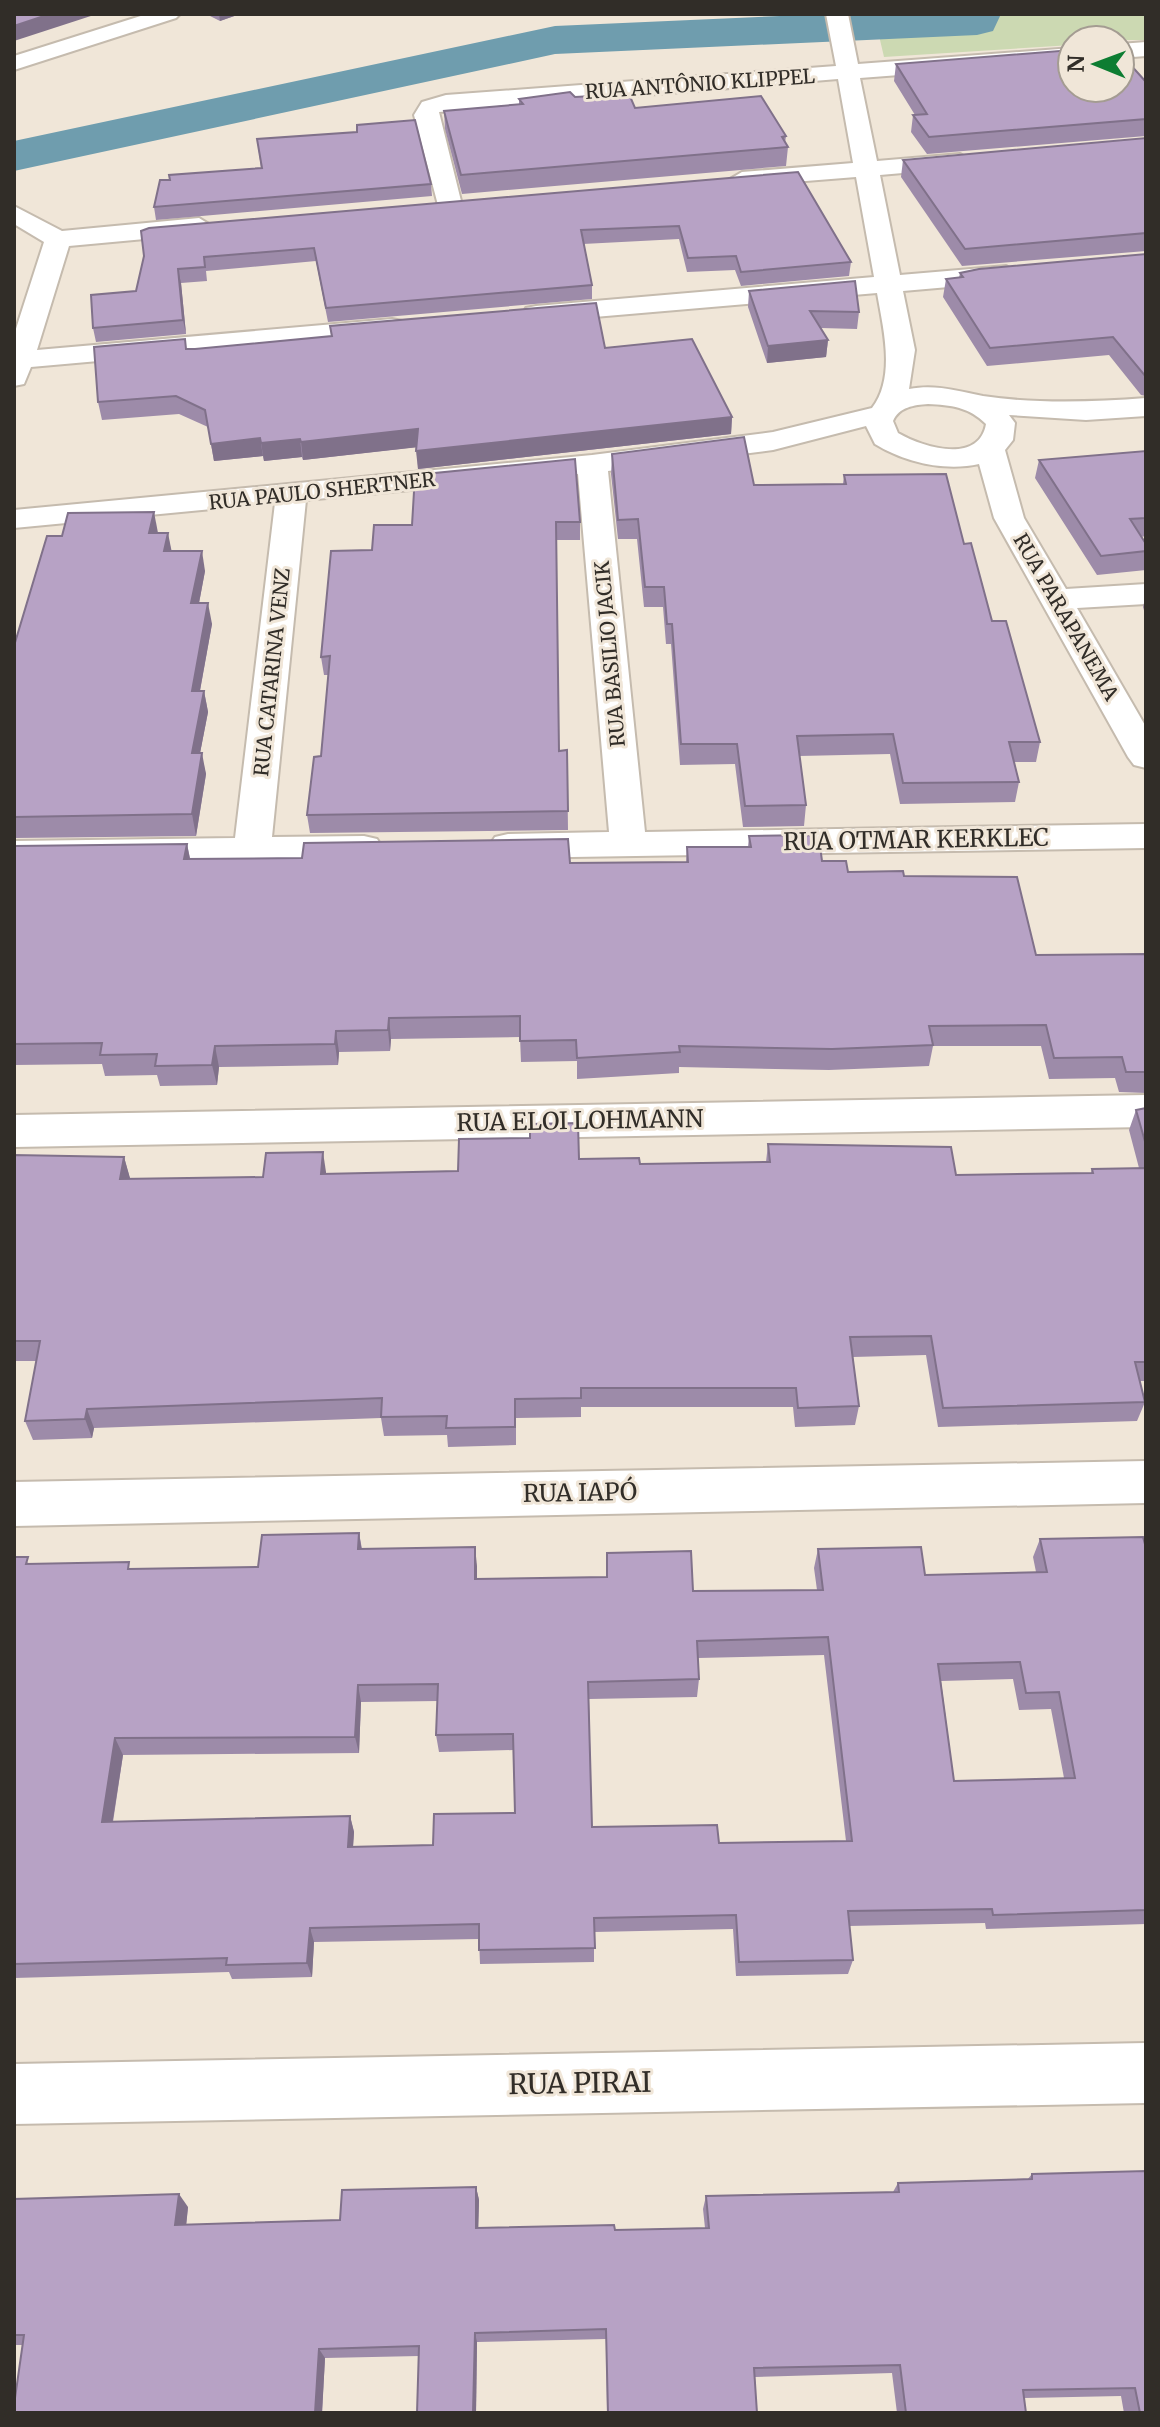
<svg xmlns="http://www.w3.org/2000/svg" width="1160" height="2427" viewBox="0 0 1160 2427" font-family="Merriweather,serif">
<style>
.green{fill:#ccd9b2}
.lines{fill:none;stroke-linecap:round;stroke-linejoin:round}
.river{fill:#6f9dae;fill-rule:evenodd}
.minor-casing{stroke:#c5bbae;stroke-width:4}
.minor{fill:#fff;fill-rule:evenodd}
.wall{fill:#9d8ba9;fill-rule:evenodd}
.shaded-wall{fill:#80718a}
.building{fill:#b7a2c5;stroke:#80718a;stroke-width:2;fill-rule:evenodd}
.labels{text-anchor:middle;stroke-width:6;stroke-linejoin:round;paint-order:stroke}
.far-street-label{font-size:20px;fill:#312d28;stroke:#f0e6d8}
.street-label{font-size:24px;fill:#312d28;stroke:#f0e6d8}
.near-street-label{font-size:28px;fill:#312d28;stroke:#f0e6d8}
</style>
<rect width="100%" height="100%" fill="#f0e6d8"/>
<path class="green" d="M874,14H1146V40H1072V45L884,57Z"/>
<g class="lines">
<path class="river" d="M827,14H1001L993,31L977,35L555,54L14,171V141L555,26Z"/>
<g class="minor-casing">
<g id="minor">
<path d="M147,14H180L176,18L14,70V56Z"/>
<path d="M826,14H848L858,64L1072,48V62L860,78L877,161L960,154L972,161L960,168L880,175L900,275L1006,266L1019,274L1006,282L903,291L915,350L909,389C936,384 957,391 983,396C1036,404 1093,402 1146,398V416L1086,420L1009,415L1015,423L1013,440L1005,450L1024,518L1066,589L1146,584V604L1077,608L1146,727V768L1134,765L1128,757L994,518L979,464C945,472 904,462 875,444L866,426L773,450L608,471L645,832L1146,824V848L508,858L495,855L489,846L495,837L508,834L609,832L578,474L306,500L272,837L364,836L377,839L383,848L377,857L364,860L14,865V841L235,838L275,503L14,528V510L592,455L773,432L872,408C896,377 883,328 877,293L536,322L526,320L523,314L526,308L536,306L874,277L856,177L742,186L730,179L742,172L853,163L838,79L439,112L462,205L450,212L438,205L414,115L422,102L446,95L836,66ZM928,404C951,405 969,407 986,424C979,464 924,448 898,433L893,421C899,407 914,405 928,404Z"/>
<path d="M1146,42V56L1120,58V44Z"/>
<path d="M14,206L62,231L199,218L212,226L199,234L69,246L37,350L392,319L402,321L406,327L402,333L392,335L31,367L24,384L14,386V335L44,242L14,224Z"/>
<path d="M1146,1095V1127L14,1147V1115Z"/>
<path d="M1146,1461V1503L14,1526V1482Z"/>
<path d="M1146,2043V2103L14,2124V2064Z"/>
</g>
</g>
<use href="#minor" class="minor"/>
</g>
<g class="wall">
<path d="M206,14H240L220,21Z"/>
<path d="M896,64L1146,82V136L927,154L911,132L913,115H915L894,81Z"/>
<path d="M575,97L786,136L785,143L788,147L786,166L462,194L445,129L444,111L519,104V99Z"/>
<path d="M1146,138V251L962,266L901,177L903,160Z"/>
<path d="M257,139L431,184L432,196L156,220L154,207L170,180L261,168Z"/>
<path d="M798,172L851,262L849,276L741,286L735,270L687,272L679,239L583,244L592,285V299L328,322L316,261L206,271L207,281L181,283L186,334L96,342L93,328L136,291L144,256Z"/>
<path d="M1146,254V396L1141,395L1109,355L987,366L943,297L946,279L959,278L960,273Z"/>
<path d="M749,291L859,312L857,329L821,328L828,340L826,357L767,363L748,307Z"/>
<path d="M330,326L605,348L732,417L731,434L418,469L417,447L303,460L302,457L264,461L263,456L214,461L208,427L179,414L102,420L98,402L186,349H195L331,336Z"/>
<path d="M1146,451V536L1141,537L1146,544V570L1097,575L1035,478L1039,460Z"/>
<path d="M612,454L754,485L843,484L844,475L964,544L992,621L1040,742L1036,762H1014L1019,782L1015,802L900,804L890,754L799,756L806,805L804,826L743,827L735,764L680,765L671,644H666L663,607H644L637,539H618L611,474Z"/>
<path d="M580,522V540H556L559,751L567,750L568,830L310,833L307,815L321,756L329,675H324L321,657L372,550L374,525Z"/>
<path d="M158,533L172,551L205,571L199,603L212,624L200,691H204L208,712L200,753L206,774L196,836L14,838V646Z"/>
<path d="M1146,595V617L1143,607Z"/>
<path d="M749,836L812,846L822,861L848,872L904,876L1036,955L1146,954V1093L1119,1092L1115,1078L1049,1079L1041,1046H933L929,1066L829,1070L679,1067V1073L577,1079V1061L521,1062L520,1037L391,1039L390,1051L339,1052L338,1065L219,1067L217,1085L160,1086L157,1075L105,1076L102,1064L14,1065V846L187,844L190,858L570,863L686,862L687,847H748Z"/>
<path d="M1146,1108V1381H1140L1145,1402L1137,1421L938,1427L926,1355L853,1357L859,1406L855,1425L795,1427L793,1407H581V1417L516,1418V1445L448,1447L447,1435L384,1436L381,1418L94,1428L92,1438L33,1440L25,1421L37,1361H14V1155L124,1157L130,1179L263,1177L326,1172V1174L458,1171L579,1159L640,1164L766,1162L768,1144L956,1175L1091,1173L1092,1169L1139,1168L1129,1130L1136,1110Z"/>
<path d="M359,1533L362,1549L475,1547L477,1579L606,1577L607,1553L693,1591L817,1590L814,1568L818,1549L925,1575L1036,1572L1033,1557L1040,1539L1146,1548V1924L986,1929L985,1923L849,1926L853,1960L848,1974L736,1976L733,1929L594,1932V1962L480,1964L479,1939L314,1942L312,1977L232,1979L229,1972L14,1978V1557L31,1564L132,1569L258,1567ZM824,1655L846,1841L719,1843L592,1827L589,1699L697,1697L699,1679L698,1658ZM1013,1679L1019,1710L1051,1709L1064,1778L954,1781L941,1681ZM438,1701L436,1735L439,1752L513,1750L515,1813L433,1845L353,1847L354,1832L350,1816L113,1822L123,1755L359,1753L361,1702Z"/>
<path d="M1146,2171V2413H1124L1121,2396L1024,2398L1026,2413H897L892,2373L755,2377L757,2413H607L606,2339L477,2342L476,2413H417L419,2356L325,2358L322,2413H14L23,2345H14V2199L188,2207L186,2225L340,2220L476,2187L479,2200L478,2228L615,2230L705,2228L703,2209L706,2196L893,2192L898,2183L1027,2180L1032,2174Z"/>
</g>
<g class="shaded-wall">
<path d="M50,14H97L14,41V26Z"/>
<path d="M219,14H240L220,21Z"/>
<path d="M178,269L181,283L186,334L183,320Z"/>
<path d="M828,340L826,357L767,363L768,346Z"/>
<path d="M732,417L731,434L418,469L416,451Z"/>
<path d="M418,429L419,447L303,460L301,442Z"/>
<path d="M260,438L263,456L214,461L211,444Z"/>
<path d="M300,439L302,457L264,461L261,443Z"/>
<path d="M154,512L158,533H149Z"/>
<path d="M168,533L172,553L164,551Z"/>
<path d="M202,551L205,571L195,624L191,603Z"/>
<path d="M208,603L212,624L196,712L192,691Z"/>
<path d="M204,691L208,712L196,774L192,753Z"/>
<path d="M202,753L206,774L196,836L192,814Z"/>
<path d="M187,844L191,865L184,859Z"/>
<path d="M389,1018L391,1039L390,1051L388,1030Z"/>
<path d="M336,1031L339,1052L338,1065L335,1044Z"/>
<path d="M215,1046L219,1067L217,1085L212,1065Z"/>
<path d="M323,1152L326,1172L324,1194L321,1174Z"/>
<path d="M124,1157L130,1178L126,1200L120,1179Z"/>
<path d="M87,1409L94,1428L92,1438L85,1419Z"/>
<path d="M359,1533L362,1552L358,1549Z"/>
<path d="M475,1547L477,1566V1598L475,1579Z"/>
<path d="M358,1685L361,1702L359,1753L355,1737Z"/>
<path d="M115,1738L123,1755L110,1838L102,1822Z"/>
<path d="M350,1816L354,1832L352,1862L348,1847Z"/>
<path d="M310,1928L314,1942L312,1977L307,1963Z"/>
<path d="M476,2187L479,2200L478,2240L476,2228Z"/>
<path d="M179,2194L188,2207L185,2237L175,2225Z"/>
<path d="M475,2333L477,2342L476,2413H473Z"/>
<path d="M319,2349L325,2358L322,2413H315Z"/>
</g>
<g class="building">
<path d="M14,14H50L14,26Z"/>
<path d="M1072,50V88H1120V53L1146,82V119L929,137L913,115L927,114L896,64Z"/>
<path d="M570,92L575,97L629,94L635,108L761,96L786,136L782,137L788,147L461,175L444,111L523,104L519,99Z"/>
<path d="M415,120L431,184L154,207L160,180H170L169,175L262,168L257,139L357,132V125Z"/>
<path d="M1146,138V233L965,249L903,160Z"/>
<path d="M798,172L851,262L741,272L736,256L688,258L679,226L581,230L592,285L326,308L314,248L204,257L205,267L178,269L183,320L93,328L91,295L136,291L144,256L141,231L149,228Z"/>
<path d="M1146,254V377L1113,337L990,348L946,279L963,277L960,273L979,269Z"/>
<path d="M855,281L859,312L810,311L828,340L768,346L749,291Z"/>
<path d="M596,303L605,348L692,339L732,417L416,451L418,429L301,442L300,439L261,443L260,438L211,444L205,410L176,396L98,402L94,347L185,339L186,349H195L332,336L330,326Z"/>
<path d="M744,437L754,485L846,484L844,475L946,474L964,544L971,543L992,621H1006L1040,742H1009L1019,782L903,783L893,734L797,736L806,805L745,806L737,744H681L672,624H667L664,587H645L638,519L618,520L612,454Z"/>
<path d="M1146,451V518L1130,519L1146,544V551L1101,556L1039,460Z"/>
<path d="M575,459L580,522H556L559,751L567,750L568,811L307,815L314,757L321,756L330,656L321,657L331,551L372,550L374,525H412L415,475Z"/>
<path d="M154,512L149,533H168L164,551H202L191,603H208L192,691H204L192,753H202L192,814L14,817V646L47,536H62L68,513Z"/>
<path d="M811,835L812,846H820L822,861H846L848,872L903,871L904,876L1017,877L1036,955L1146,954V1072H1126L1122,1057L1054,1058L1046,1025L929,1026L933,1045L832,1049L679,1046L680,1052L577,1058L576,1040L520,1041V1016L389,1018L388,1030L336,1031L335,1044L215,1046L212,1065L155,1066L157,1054L100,1055L102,1043L14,1044V846L187,844L184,859L302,858L304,843L568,839L570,863L688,862L687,847H751L749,836Z"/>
<path d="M1146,1108V1145L1136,1110Z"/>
<path d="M578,1123L579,1159L639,1158L640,1164L770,1162L768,1144L951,1147L956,1175L1093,1173L1092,1169L1146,1168V1362H1135L1145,1402L943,1408L931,1336L850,1337L859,1406L798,1408L796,1388H581V1398L515,1399V1427L446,1428L447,1416L381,1417L382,1398L87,1409L85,1419L25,1421L40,1341H14V1155L124,1157L120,1179L263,1177L266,1153L323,1152L321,1174L458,1171L459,1139L530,1138V1124Z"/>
<path d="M359,1533L358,1549L475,1547V1579L607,1577V1553L691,1551L693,1591L823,1590L818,1549L921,1547L925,1575L1047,1572L1040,1539L1143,1537L1146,1548V1910L993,1915L992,1909L848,1911L853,1960L739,1962L736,1915L594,1918L595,1948L479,1950V1924L310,1928L307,1963L226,1965L227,1958L14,1964V1557H28L26,1564L129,1562L128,1569L258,1567L262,1535ZM828,1637L852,1841L719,1843L717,1825L592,1827L588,1682L699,1679L697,1641ZM1020,1662L1026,1693L1059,1692L1075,1778L954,1781L938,1664ZM438,1684L436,1735L513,1734L515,1813L434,1814L433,1845L348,1847L350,1816L102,1822L115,1738L355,1737L358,1685Z"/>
<path d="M1146,2171V2413H1140L1135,2388L1023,2390L1026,2413H906L900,2365L754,2368L757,2413H608L606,2329L475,2333L473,2413H417L419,2346L319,2349L315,2413H14V2405L24,2335H14V2199L179,2194L175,2225L340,2220L342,2190L476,2187V2228L614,2225L615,2230L709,2228L706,2196L899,2192L898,2183L1032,2179V2174Z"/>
</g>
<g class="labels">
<g class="far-street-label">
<text transform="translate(700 84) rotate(-4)" y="7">RUA ANTÔNIO KLIPPEL</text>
<text transform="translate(322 491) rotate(-6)" y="7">RUA PAULO SHERTNER</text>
<text transform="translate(1066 617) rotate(60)" y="7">RUA PARAPANEMA</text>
<text transform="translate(610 654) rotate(-95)" y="7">RUA BASILIO JACIK</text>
<text transform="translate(272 672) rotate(-84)" y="7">RUA CATARINA VENZ</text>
</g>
<g class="street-label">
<text transform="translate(916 840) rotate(-1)" y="8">RUA OTMAR KERKLEC</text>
<text transform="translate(580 1121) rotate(-1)" y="8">RUA ELOI LOHMANN</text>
<text transform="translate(580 1493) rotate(-1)" y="8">RUA IAPÓ</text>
</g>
<g class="near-street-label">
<text transform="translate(580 2083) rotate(-1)" y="10">RUA PIRAI</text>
</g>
</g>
<rect width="1160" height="2427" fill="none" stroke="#312d28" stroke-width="32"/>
<g transform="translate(1096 64) rotate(271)"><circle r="38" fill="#f0e6d8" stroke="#a49c92" stroke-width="2"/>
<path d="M0-6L14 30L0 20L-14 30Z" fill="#0d7d32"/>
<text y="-12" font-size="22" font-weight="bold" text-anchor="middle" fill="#312d28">N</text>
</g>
</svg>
